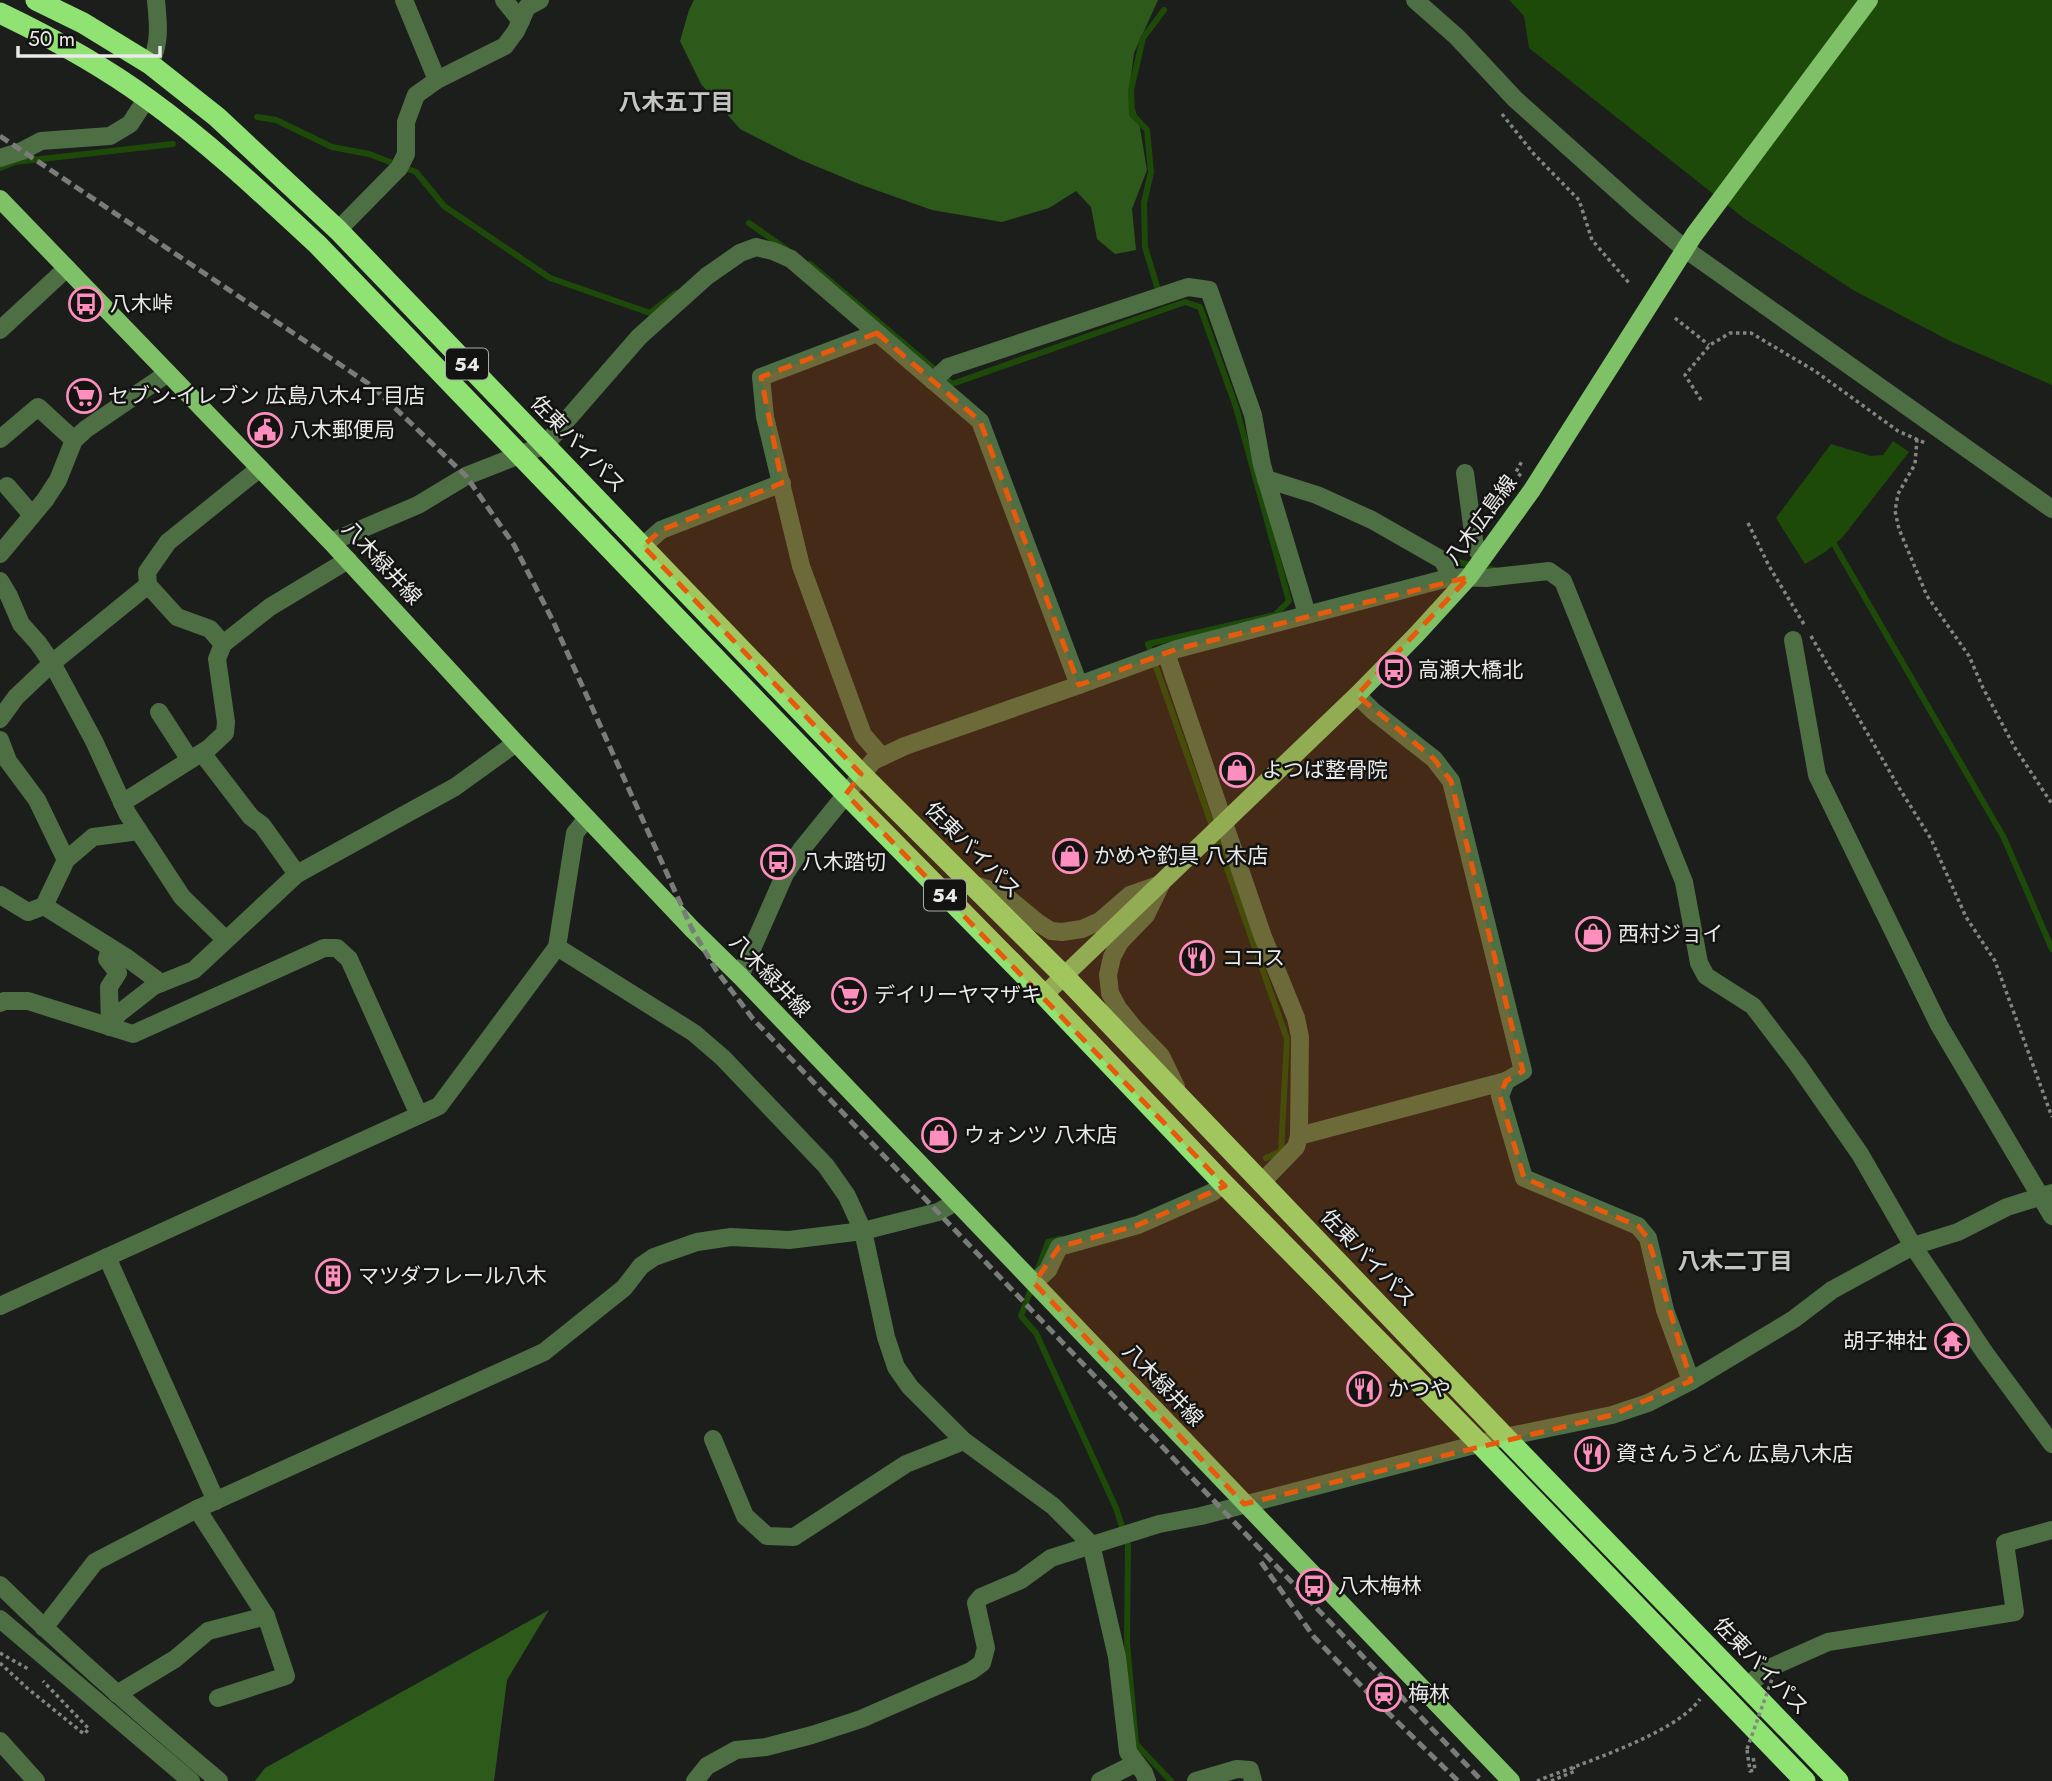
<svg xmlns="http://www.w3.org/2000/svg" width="2052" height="1781" viewBox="0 0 2052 1781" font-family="Jost,'Noto Sans JP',sans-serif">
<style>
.forest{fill:#2d5a1b}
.water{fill:#1d4a08}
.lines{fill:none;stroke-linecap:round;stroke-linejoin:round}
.stream{stroke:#1d4a08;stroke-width:6}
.path{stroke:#838583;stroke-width:3.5;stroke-dasharray:3.5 3.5;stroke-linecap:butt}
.minor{stroke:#4e6e44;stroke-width:18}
.major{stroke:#7ec166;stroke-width:18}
.highway{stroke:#90e273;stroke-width:21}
.rail{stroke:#7a7c7a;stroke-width:5;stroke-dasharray:10 5;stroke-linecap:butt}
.path-bridge{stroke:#838583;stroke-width:3.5;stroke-dasharray:3.5 3.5;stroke-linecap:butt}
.marked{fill:#e8590c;fill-opacity:0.2;stroke:#e8590c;stroke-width:5;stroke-dasharray:14 9;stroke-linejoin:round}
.labels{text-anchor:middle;stroke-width:5;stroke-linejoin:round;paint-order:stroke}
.shield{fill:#131412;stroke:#a9aaa8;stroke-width:2}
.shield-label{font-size:19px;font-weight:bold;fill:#e9eae9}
.poi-label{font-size:21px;fill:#e9eae9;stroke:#131412;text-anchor:start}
.street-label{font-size:21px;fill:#e9eae9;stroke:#131412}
.neighbourhood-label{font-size:23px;font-weight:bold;fill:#c3c5c2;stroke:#131412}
</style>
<rect width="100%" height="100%" fill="#1c1e1b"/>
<g class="forest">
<path d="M694,0H1158L1134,53L1129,92L1139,122L1147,170L1132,209L1136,250L1115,254L1097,239L1091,207L1076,191L1049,208L1002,222L932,210L859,184L799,159L740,129L701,84L680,41L689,10Z"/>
<path d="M549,1610L507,1680L494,1781H255L265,1768Z"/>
</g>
<g class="water">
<path d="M1509,0H2052V385L1950,341L1853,290L1745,219L1529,48L1524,16Z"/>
<path d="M1893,441L1909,452L1842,538L1825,552L1805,564L1776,518L1831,444L1871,456L1883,455Z"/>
</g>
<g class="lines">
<g class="stream">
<path d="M257,117L276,120L332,147L369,154L416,172L444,206L550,278L650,313L676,293"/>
<path d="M0,168L15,162L173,144"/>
<path d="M749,223L786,249"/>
<path d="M810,264L952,384L1185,302L1200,307L1236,407L1289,601L1275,615L1148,644L1287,1039L1281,1151L1266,1158"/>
<path d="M1159,293L1145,247L1144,203L1151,172L1147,130L1132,114L1131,90L1143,38L1164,10"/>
<path d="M1831,539L2004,838L2052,949"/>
<path d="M1448,560L1495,570"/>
<path d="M1037,1272L1048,1242L1060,1239"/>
<path d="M1032,1286L1021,1316L1036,1333L1116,1508L1128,1545L1127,1643L1136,1744L1171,1781"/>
</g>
<g class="path">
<path d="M1502,114L1533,153L1579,200L1592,240L1629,283"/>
<path d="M1675,318L1709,345"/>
<path d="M1701,400L1685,375L1710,345L1730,333H1751L1815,371L1898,431L1925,443"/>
<path d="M1917,439L1915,464L1898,494L1895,511L1899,529L1927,596L1969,656L1983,688L2015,748L2052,804"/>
<path d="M1521,476L1516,472L1522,461"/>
<path d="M1748,523L1769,566L1805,626"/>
<path d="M1811,636L1898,786L1931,839L1966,917L1995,961L2052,1117"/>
<path d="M0,1653L30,1670"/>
<path d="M0,1663L27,1688L84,1734L89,1729L43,1681"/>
<path d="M1747,1750L1750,1771L1755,1770L1753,1756"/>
<path d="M1537,1781C1579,1764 1676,1734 1700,1699"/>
<path d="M1551,1781L1575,1771L1573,1767"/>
</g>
<g class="minor">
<path d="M404,0L437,80"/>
<path d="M504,0L521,21"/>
<path d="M1415,0L1457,37L1515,99L1640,211L1685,249L2052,509"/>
<path d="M150,64C161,42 158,23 156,0"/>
<path d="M0,158L22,151L41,141L110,136L130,124L147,98"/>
<path d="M338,230L399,168L406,154V122L416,95L437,80L505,46L516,31L527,7L540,0"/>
<path d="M0,330L67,268"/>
<path d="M877,333L761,377L765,417L801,566L863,735L882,757"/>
<path d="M933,381L948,367L1188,287L1209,290L1253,415L1262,465L1307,614"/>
<path d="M0,439L38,407L74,440"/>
<path d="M1465,473L1475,547L1483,558"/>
<path d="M1266,479L1317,495L1372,520L1442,560L1452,577"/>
<path d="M7,486L32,515"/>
<path d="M331,542L418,505L466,476L545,445L639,337L707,276L740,253L756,247L773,251L791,259L980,421L1079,685"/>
<path d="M643,546L661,530L782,483"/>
<path d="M0,554L45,500L58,480L74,440L86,429L168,373"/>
<path d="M0,581L9,596L21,624L38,643L52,663L94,741L127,813L182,897L226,940"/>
<path d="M1793,640L1817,775L1939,1025L2052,1216"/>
<path d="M223,644L210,629L177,617L148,585L147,572L168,542L260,468"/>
<path d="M1166,653L1263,937L1296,1018L1300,1037L1299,1136L1296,1147L1262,1182"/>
<path d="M1357,695L1373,711L1434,759L1451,781L1523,1071L1506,1081L1500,1096L1524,1178L1638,1226L1648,1238L1665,1310L1691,1381"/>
<path d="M159,712L190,760"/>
<path d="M0,719L16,697L52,663L148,585"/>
<path d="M0,740L8,761L37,800L66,860"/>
<path d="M202,753L251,817L262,825L297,874"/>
<path d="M122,803L209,748L225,733L226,722L217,659L223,644L270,607L348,560"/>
<path d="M139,831L93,837L66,860L44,906L127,958L161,983"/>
<path d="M972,884L1003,894L1037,922L1051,931L1062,932L1082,929L1100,921L1130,895L1161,884"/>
<path d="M1161,884L1146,915L1120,942L1112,957L1108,975L1110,993L1118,1008L1134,1028L1161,1056L1176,1087"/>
<path d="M0,895L28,912L44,906"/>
<path d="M557,947L694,1033L723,1058L826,1166L847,1196L863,1231L886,1337L896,1367L910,1387L964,1441L1053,1506L1091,1544L1117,1657L1128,1752L1144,1773L1147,1781"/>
<path d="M110,948L107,959L118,973L109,987L110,1027"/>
<path d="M740,976L785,874L801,850L873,761L905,746L1079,685L1177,649L1452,577L1486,578L1549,571L1563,581L1684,882L1699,963L1706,976L1753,1006L1798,1065L1860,1154L1913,1246L1985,1353L2052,1444"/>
<path d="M0,1003L4,1001H28L133,1034L324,948H337L349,959L419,1115"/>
<path d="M110,1027L118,1014L154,986L194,970L297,874L455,787L516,743"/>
<path d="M1299,1136L1506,1081"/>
<path d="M107,1257L216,1501"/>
<path d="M1034,1283L1048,1270L1059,1247L1138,1225L1213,1192L1223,1183"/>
<path d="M0,1306L439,1106L557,947L575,833L587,818"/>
<path d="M713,1439L745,1516L767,1536L794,1537L906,1464L964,1441"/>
<path d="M197,1509L266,1616L286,1676L218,1698"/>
<path d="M0,1585C70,1654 144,1718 219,1781"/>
<path d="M0,1619L191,1781"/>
<path d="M44,1628L95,1562L197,1509L544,1352L624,1288L641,1266L654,1257L697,1242L731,1237L789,1240L863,1231L938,1212L956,1202"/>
<path d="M1746,1687L1767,1669L1828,1642L2015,1612L2005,1543L2052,1530"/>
<path d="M117,1694L175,1659L208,1631L266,1616"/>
<path d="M0,1741L36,1781"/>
<path d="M695,1781L707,1766L736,1750L766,1747L812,1735L861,1719L971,1671L982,1663L986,1648L976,1603L981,1597L1021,1580L1051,1558L1159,1524L1201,1516L1505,1437L1612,1415L1648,1403L1691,1381L1794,1319L1832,1290L1913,1246L1958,1232L2007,1207L2052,1193"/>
<path d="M1100,1781L1136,1763"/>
<path d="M1196,1781L1237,1769L1250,1770L1253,1781"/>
</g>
<g class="major">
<path d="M0,199L331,542L516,743L692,929L740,976L1511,1781"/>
<path d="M1044,995L1357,695L1416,635L1469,577L1532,490L1694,235L1869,0"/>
</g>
<g class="highway">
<path d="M36,0L83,23L150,64L217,117L338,230L861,774L1064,976L1505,1437L1838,1781"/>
<path d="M0,13C50,37 103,66 148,99C209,143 263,194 318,245L846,794L1044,995L1223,1183L1480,1444L1805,1781"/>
</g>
<g class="rail">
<path d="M0,136L372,386L466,476L514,545L553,621L692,929L716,970L753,1019L1482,1781"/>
<path d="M1261,1562L1314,1637L1376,1701L1458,1781"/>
</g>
<path class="path-bridge" d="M1747,1749L1772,1679"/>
</g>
<path class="marked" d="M877,333L980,421L1079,685L1177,649L1469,577L1357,695L1434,759L1451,781L1523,1071L1506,1081L1500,1096L1524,1178L1638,1226L1648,1238L1691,1381L1612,1415L1244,1504L1034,1283L1059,1247L1138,1225L1225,1186L846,794L861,774L643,546L661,530L782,483L761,377Z"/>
<defs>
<g id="bus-ring" transform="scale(1.75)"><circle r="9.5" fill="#131412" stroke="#fe8ebd" stroke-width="1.5"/><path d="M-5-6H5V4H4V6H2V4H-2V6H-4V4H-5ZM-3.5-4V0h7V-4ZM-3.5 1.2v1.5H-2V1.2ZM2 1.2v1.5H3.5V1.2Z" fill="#fe8ebd"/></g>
<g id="supermarket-ring" transform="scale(1.75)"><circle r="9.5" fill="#131412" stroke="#fe8ebd" stroke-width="1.5"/><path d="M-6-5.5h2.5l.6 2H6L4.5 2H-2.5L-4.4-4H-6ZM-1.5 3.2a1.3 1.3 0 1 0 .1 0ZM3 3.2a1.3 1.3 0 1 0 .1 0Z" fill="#fe8ebd"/></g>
<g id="civic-ring" transform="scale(1.75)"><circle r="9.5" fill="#131412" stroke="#fe8ebd" stroke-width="1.5"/><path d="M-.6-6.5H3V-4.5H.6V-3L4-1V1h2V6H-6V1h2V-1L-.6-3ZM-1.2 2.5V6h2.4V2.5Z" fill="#fe8ebd"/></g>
<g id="shop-ring" transform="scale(1.75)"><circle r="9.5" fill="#131412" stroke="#fe8ebd" stroke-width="1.5"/><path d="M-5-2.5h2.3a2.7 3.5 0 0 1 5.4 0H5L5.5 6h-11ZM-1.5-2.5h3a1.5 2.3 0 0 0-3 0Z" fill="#fe8ebd"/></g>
<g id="restaurant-ring" transform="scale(1.75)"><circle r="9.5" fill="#131412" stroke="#fe8ebd" stroke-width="1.5"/><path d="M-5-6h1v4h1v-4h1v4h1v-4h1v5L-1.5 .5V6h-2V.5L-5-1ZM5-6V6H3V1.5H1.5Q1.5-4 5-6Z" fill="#fe8ebd"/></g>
<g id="building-ring" transform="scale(1.75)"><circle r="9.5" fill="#131412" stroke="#fe8ebd" stroke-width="1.5"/><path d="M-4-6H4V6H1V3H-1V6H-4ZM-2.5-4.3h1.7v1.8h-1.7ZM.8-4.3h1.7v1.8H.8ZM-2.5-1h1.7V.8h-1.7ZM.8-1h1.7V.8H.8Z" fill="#fe8ebd"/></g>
<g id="temple-ring" transform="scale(1.75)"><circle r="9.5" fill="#131412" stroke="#fe8ebd" stroke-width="1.5"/><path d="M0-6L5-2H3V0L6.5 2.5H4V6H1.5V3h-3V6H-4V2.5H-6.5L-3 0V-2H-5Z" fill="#fe8ebd"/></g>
<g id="station-ring" transform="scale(1.75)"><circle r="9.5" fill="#131412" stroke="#fe8ebd" stroke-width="1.5"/><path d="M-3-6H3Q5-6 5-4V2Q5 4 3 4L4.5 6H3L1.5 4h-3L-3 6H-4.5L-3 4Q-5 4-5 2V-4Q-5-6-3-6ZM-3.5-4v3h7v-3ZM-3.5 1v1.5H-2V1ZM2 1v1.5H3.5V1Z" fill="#fe8ebd"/></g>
</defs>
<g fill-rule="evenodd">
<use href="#bus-ring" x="86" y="304"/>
<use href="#supermarket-ring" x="84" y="396"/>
<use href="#civic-ring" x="265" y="430"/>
<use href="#bus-ring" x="1394" y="670"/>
<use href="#shop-ring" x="1237" y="770"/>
<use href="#shop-ring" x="1070" y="856"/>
<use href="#bus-ring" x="778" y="862"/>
<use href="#shop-ring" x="1593" y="934"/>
<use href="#restaurant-ring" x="1197" y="958"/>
<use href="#supermarket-ring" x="849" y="995"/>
<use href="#shop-ring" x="939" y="1135"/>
<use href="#building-ring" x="333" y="1276"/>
<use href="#temple-ring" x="1952" y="1341"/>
<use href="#restaurant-ring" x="1364" y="1389"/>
<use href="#restaurant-ring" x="1592" y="1454"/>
<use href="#bus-ring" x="1314" y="1586"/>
<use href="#station-ring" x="1384" y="1694"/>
</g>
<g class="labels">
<g class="shield">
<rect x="446" y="348.5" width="42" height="31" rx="5"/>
<rect x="924" y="879.5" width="42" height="31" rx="5"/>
</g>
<g class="shield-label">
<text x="467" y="371">54</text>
<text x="945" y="902">54</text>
</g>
<g class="poi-label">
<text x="110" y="311">八木峠</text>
<text x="108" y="403">セブン‐イレブン 広島八木４丁目店</text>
<text x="290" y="437">八木郵便局</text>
<text x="1418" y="677">高瀬大橋北</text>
<text x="1262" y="777">よつば整骨院</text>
<text x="1094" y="863">かめや釣具 八木店</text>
<text x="802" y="869">八木踏切</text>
<text x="1618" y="941">西村ジョイ</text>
<text x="1222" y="965">ココス</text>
<text x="874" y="1002">デイリーヤマザキ</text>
<text x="964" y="1142">ウォンツ 八木店</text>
<text x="358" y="1283">マツダフレール八木</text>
<text x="1927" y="1348" text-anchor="end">胡子神社</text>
<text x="1388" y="1396">かつや</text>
<text x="1616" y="1461">資さんうどん 広島八木店</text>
<text x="1338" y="1593">八木梅林</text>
<text x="1408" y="1701">梅林</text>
</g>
<g class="street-label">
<text transform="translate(578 444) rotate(46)" y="7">佐東バイパス</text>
<text transform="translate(1481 520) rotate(-54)" y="7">八木広島線</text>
<text transform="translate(382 563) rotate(47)" y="7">八木緑井線</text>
<text transform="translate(973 850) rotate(45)" y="7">佐東バイパス</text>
<text transform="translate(770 976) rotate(46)" y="7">八木緑井線</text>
<text transform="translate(1368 1258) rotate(46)" y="7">佐東バイパス</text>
<text transform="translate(1163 1385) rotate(46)" y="7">八木緑井線</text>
<text transform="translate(1761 1666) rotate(46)" y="7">佐東バイパス</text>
</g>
<g class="neighbourhood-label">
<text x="676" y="110">八木五丁目</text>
<text x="1735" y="1269">八木二丁目</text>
</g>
</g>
<path d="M18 46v10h142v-10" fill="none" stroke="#e9eae9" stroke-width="3.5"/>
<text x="28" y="46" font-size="21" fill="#e9eae9" stroke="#131412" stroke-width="5" paint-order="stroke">50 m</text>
</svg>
